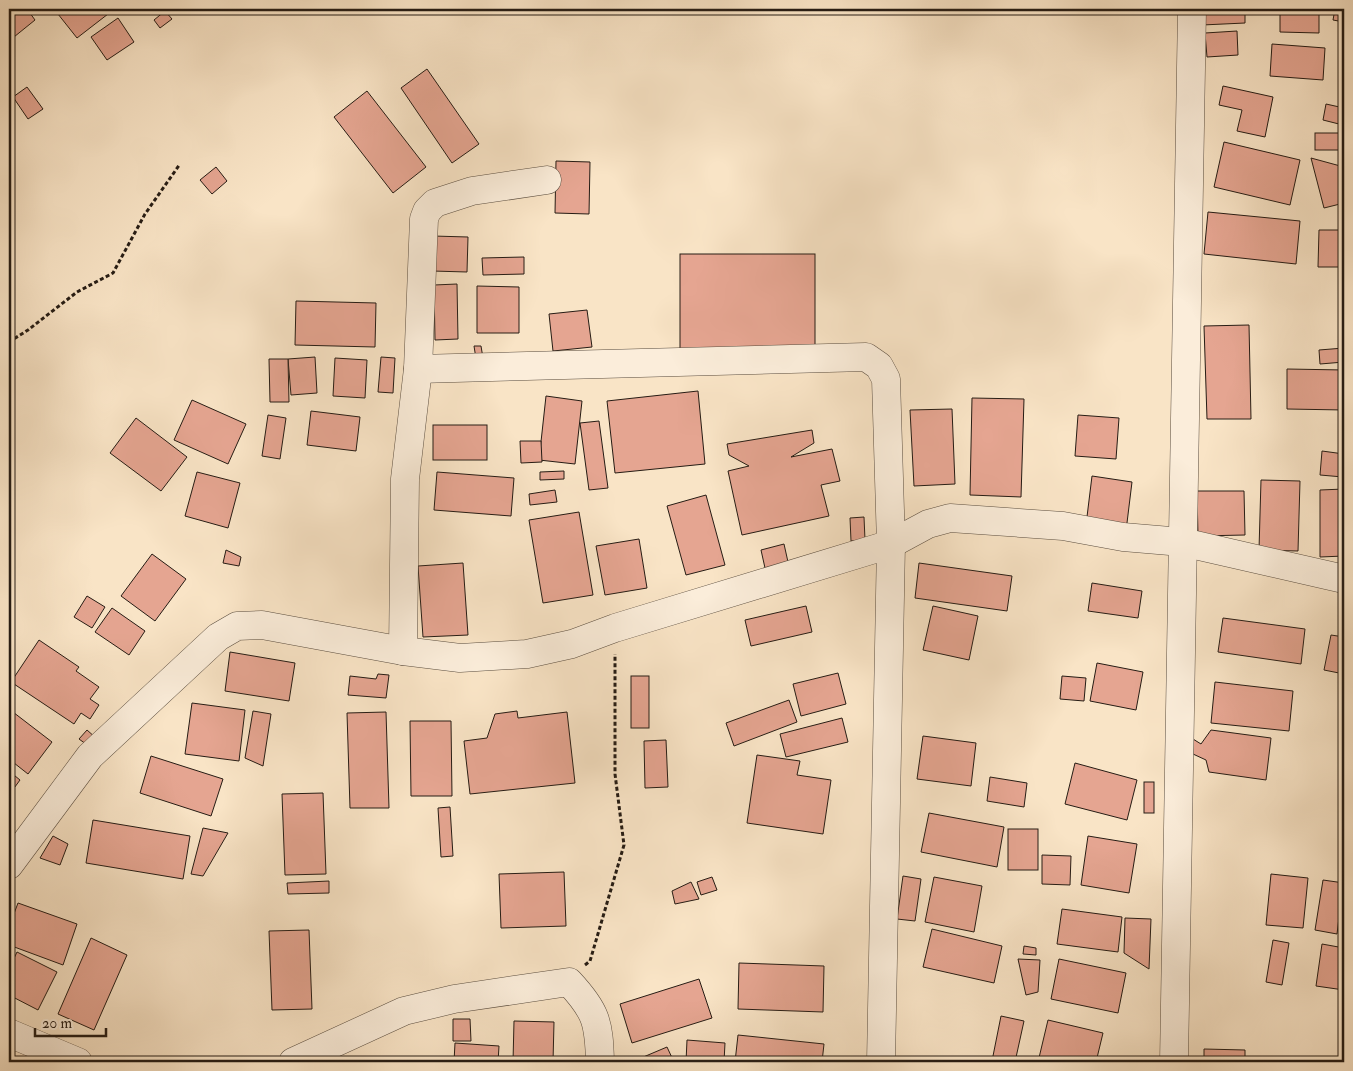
<svg xmlns="http://www.w3.org/2000/svg" width="1353" height="1071" viewBox="0 0 1353 1071" font-family="'IM FELL Double Pica',serif">
<style>
.building{fill:#e5a591;stroke:#261c14}
.lines{fill:none;stroke-linecap:round;stroke-linejoin:round}
.street-casing{stroke:#5b4e40;stroke-width:29}
.path{stroke:#261c14;stroke-width:3;stroke-dasharray:4 2.5;stroke-linecap:butt}
.street{stroke:#fbedda;stroke-width:28}
</style>
<rect width="100%" height="100%" fill="#f9e4c6"/>
<filter id="stains"><feTurbulence type="fractalNoise" baseFrequency=".004" numOctaves="4"/><feColorMatrix values="0 0 0 0 .2 0 0 0 0 .09 0 0 0 0 .02 0 0 0 .5 -.17"/></filter>
<radialGradient id="worn" r=".72"><stop offset=".6" stop-color="#630" stop-opacity="0"/><stop offset="1" stop-color="#630" stop-opacity=".3"/></radialGradient>
<g class="building">
<path d="M9,9H27L35,20L9,41Z"/>
<path d="M54,9H104L108,14L77,38Z"/>
<path d="M1202,9H1245V23L1202,25Z"/>
<path d="M1280,9H1319V33L1280,32Z"/>
<path d="M1335,9H1344V22L1333,20Z"/>
<path d="M165,11L172,19L160,28L154,20Z"/>
<path d="M118,18L134,42L107,60L91,37Z"/>
<path d="M1237,31L1238,55L1207,57L1205,33Z"/>
<path d="M1272,44L1325,48L1323,80L1270,76Z"/>
<path d="M427,69L479,144L452,163L401,88Z"/>
<path d="M1223,86L1273,97L1265,137L1237,131L1242,110L1219,105Z"/>
<path d="M27,87L43,109L28,119L13,97Z"/>
<path d="M367,91L426,167L393,193L334,117Z"/>
<path d="M1326,104L1344,108L1343,125L1323,120Z"/>
<rect x="1315" y="133" width="29" height="17"/>
<path d="M1224,142L1300,160L1290,205L1214,187Z"/>
<path d="M1311,158L1344,167V203L1324,208Z"/>
<path d="M556,161L590,162L589,214L555,213Z"/>
<path d="M216,167L227,181L212,194L200,180Z"/>
<path d="M1208,212L1300,221L1296,264L1204,254Z"/>
<path d="M1319,230H1344V267H1318Z"/>
<path d="M433,236L468,237L467,272L432,271Z"/>
<rect x="680" y="254" width="135" height="96"/>
<path d="M524,257V274L483,275L482,258Z"/>
<path d="M457,284L458,339L435,340L434,285Z"/>
<path d="M477,286L519,287V333H477Z"/>
<path d="M296,301L376,303L375,347L295,345Z"/>
<path d="M587,310L592,347L553,351L549,314Z"/>
<path d="M1249,325L1251,419H1207L1204,326Z"/>
<path d="M474,346H481L484,364L477,365Z"/>
<path d="M1344,348V362L1320,364L1319,350Z"/>
<path d="M315,357L317,393L291,395L288,359Z"/>
<path d="M381,357L395,358L393,393L378,392Z"/>
<path d="M335,358L367,360L365,398L333,396Z"/>
<path d="M269,359H288L289,402H270Z"/>
<path d="M1287,369L1344,370V410L1287,409Z"/>
<path d="M698,391L705,464L615,473L607,401Z"/>
<path d="M546,396L582,401L575,464L539,460Z"/>
<path d="M972,398L1024,399L1021,497L970,495Z"/>
<path d="M192,400L246,424L228,464L174,440Z"/>
<path d="M952,409L955,484L914,486L910,410Z"/>
<path d="M311,411L360,417L356,451L307,445Z"/>
<path d="M268,415L286,418L280,459L262,456Z"/>
<path d="M1078,415L1119,418L1116,459L1075,456Z"/>
<path d="M136,418L187,457L161,491L110,453Z"/>
<path d="M599,421L608,488L589,490L580,423Z"/>
<rect x="433" y="425" width="54" height="35"/>
<path d="M812,430L814,443L791,457L832,449L840,481L821,485L829,516L742,535L728,471L749,466L729,455L727,444Z"/>
<path d="M520,441H541L542,462L521,463Z"/>
<path d="M1322,451L1344,454L1343,477L1320,475Z"/>
<path d="M564,471V479L540,480V472Z"/>
<path d="M197,472L240,483L228,528L185,516Z"/>
<path d="M437,472L514,478L511,516L434,510Z"/>
<path d="M1092,476L1132,482L1126,531L1086,525Z"/>
<path d="M1261,480L1300,481L1298,551L1259,550Z"/>
<path d="M1344,489V556L1320,557V490Z"/>
<path d="M555,490L557,502L530,505L529,494Z"/>
<path d="M1197,491H1244L1245,535L1198,536Z"/>
<path d="M706,495L725,565L686,575L667,506Z"/>
<path d="M579,512L593,595L543,603L529,520Z"/>
<path d="M864,517L865,540L851,541L850,518Z"/>
<path d="M639,539L647,588L605,595L596,546Z"/>
<path d="M784,544L788,562L765,568L761,550Z"/>
<path d="M226,550L241,557L239,566L223,563Z"/>
<path d="M152,554L186,579L155,621L121,596Z"/>
<path d="M463,563L468,635L423,637L418,566Z"/>
<path d="M919,563L1012,576L1007,611L915,598Z"/>
<path d="M1092,583L1142,591L1138,618L1088,611Z"/>
<path d="M87,596L105,607L92,628L74,617Z"/>
<path d="M806,606L812,632L751,646L745,620Z"/>
<path d="M933,606L978,616L969,660L923,650Z"/>
<path d="M112,608L145,631L129,655L95,632Z"/>
<path d="M1223,618L1305,629L1301,664L1218,652Z"/>
<path d="M1331,635L1344,637V674L1324,670Z"/>
<path d="M39,640L79,667L76,671L99,687L90,699L99,705L90,719L81,713L74,724L11,682Z"/>
<path d="M230,652L295,663L289,701L225,691Z"/>
<path d="M1097,663L1143,672L1136,710L1090,701Z"/>
<path d="M838,673L846,704L801,716L793,684Z"/>
<path d="M378,674L389,675L386,698L348,695L350,676L376,679Z"/>
<rect x="631" y="676" width="18" height="52"/>
<path d="M1062,676L1086,678L1084,701L1060,699Z"/>
<path d="M1215,682L1293,691L1289,731L1211,723Z"/>
<path d="M789,700L797,722L734,746L726,723Z"/>
<path d="M192,703L245,710L239,761L185,754Z"/>
<path d="M9,709L52,742L28,774L9,759Z"/>
<path d="M253,711L271,714L263,766L245,758Z"/>
<path d="M517,711L518,718L567,712L575,783L470,794L464,741L487,738L495,714Z"/>
<path d="M386,712L389,808H350L347,713Z"/>
<path d="M842,718L848,742L786,757L780,734Z"/>
<path d="M410,721H451L452,796H411Z"/>
<path d="M87,730L96,738L90,747L79,739Z"/>
<path d="M1211,730L1271,738L1266,780L1209,772L1206,760L1193,754V739L1201,744Z"/>
<path d="M923,736L976,743L971,786L917,779Z"/>
<path d="M666,740L668,787L645,788L644,741Z"/>
<path d="M757,755L800,761L797,775L831,780L823,834L747,823Z"/>
<path d="M151,756L223,779L211,816L140,793Z"/>
<path d="M1075,763L1137,780L1127,820L1065,804Z"/>
<path d="M9,771L20,780L9,795Z"/>
<path d="M990,777L1027,783L1024,807L987,801Z"/>
<rect x="1144" y="782" width="10" height="31"/>
<path d="M323,793L326,874L285,875L282,794Z"/>
<path d="M450,807L453,856L441,857L438,808Z"/>
<path d="M929,813L1004,827L997,867L921,852Z"/>
<path d="M93,820L190,836L183,879L86,863Z"/>
<path d="M203,828L228,833L203,876L191,874Z"/>
<rect x="1008" y="829" width="30" height="41"/>
<path d="M53,836L68,844L60,865L40,858Z"/>
<path d="M1088,836L1137,844L1129,893L1081,885Z"/>
<path d="M1042,855L1071,856L1070,885L1042,884Z"/>
<path d="M564,872L566,926L501,928L499,874Z"/>
<path d="M1271,874L1308,878L1303,928L1266,925Z"/>
<path d="M903,876L921,879L915,921L897,919Z"/>
<path d="M712,877L717,890L701,895L697,882Z"/>
<path d="M934,877L982,886L974,932L925,922Z"/>
<path d="M1323,880L1344,883V909H1340L1337,934L1315,930Z"/>
<path d="M329,881V893L288,894L287,883Z"/>
<path d="M691,882L699,899L675,904L672,891Z"/>
<path d="M18,903L77,924L63,965L9,945V927Z"/>
<path d="M1062,909L1122,917L1118,952L1057,944Z"/>
<path d="M1125,918L1151,919L1149,969L1124,953Z"/>
<path d="M932,929L1002,946L994,983L923,967Z"/>
<path d="M309,930L312,1009L272,1010L269,931Z"/>
<path d="M91,938L127,955L94,1030L58,1014Z"/>
<path d="M1273,940L1289,943L1282,985L1266,982Z"/>
<path d="M1322,944L1344,948V990L1316,986Z"/>
<path d="M1024,946L1036,948V955L1023,954Z"/>
<path d="M17,952L57,972L38,1010L9,995V969Z"/>
<path d="M1018,959L1040,960L1038,992L1026,995Z"/>
<path d="M1059,959L1126,973L1118,1013L1051,999Z"/>
<path d="M739,963L824,966L823,1012L738,1009Z"/>
<path d="M699,979L712,1018L632,1043L620,1004Z"/>
<path d="M1001,1016L1024,1021L1015,1062L992,1061Z"/>
<path d="M453,1019H470L471,1041H453Z"/>
<path d="M1048,1020L1103,1033L1096,1062H1038Z"/>
<path d="M514,1021L554,1022L553,1062H513Z"/>
<path d="M738,1035L824,1044L822,1062H735Z"/>
<path d="M687,1040L725,1043L724,1062H686Z"/>
<path d="M455,1043L499,1046L498,1062H454Z"/>
<path d="M667,1047L674,1062H643L641,1058Z"/>
<path d="M1204,1049L1245,1050V1062H1204Z"/>
</g>
<g class="lines">
<g class="street-casing">
<g id="street">
<path d="M418,369L866,357L879,366L886,379L891,544L881,1062"/>
<path d="M403,651L405,479L418,369L424,219L427,211L435,203L472,191L547,180"/>
<path d="M9,865L90,756L218,637L237,626L262,625L403,651L460,658L527,654L572,644L615,628L891,544L928,524L950,518L1063,526L1123,537L1182,542L1344,579"/>
<path d="M9,1033L78,1062"/>
<path d="M293,1062L404,1011L454,999L569,982C596,1011 599,1022 600,1062"/>
<path d="M1174,1062L1192,9"/>
</g>
</g>
<g class="path">
<path d="M9,342L28,330L77,292L113,273L145,214L180,164"/>
<path d="M585,965L590,961L624,845L615,774V654"/>
</g>
<use href="#street" class="street"/>
</g>
<rect width="1353" height="1071" fill="none" stroke="#f9e4c6" stroke-width="30"/>
<rect x="10" y="10" width="1333" height="1051" fill="none" stroke="#261c14" stroke-width="2.5"/>
<rect x="15" y="15" width="1323" height="1041" fill="none" stroke="#261c14"/>
<path d="M35 1028v8h71v-8" fill="none" stroke="#261c14" stroke-width="2.5"/>
<text x="42" y="1028" font-size="15" fill="#261c14" stroke="#fbedda" stroke-width="4" paint-order="stroke">20 m</text>
<rect width="100%" height="100%" filter="url(#stains)"/>
<rect width="100%" height="100%" fill="url(#worn)"/>
</svg>
